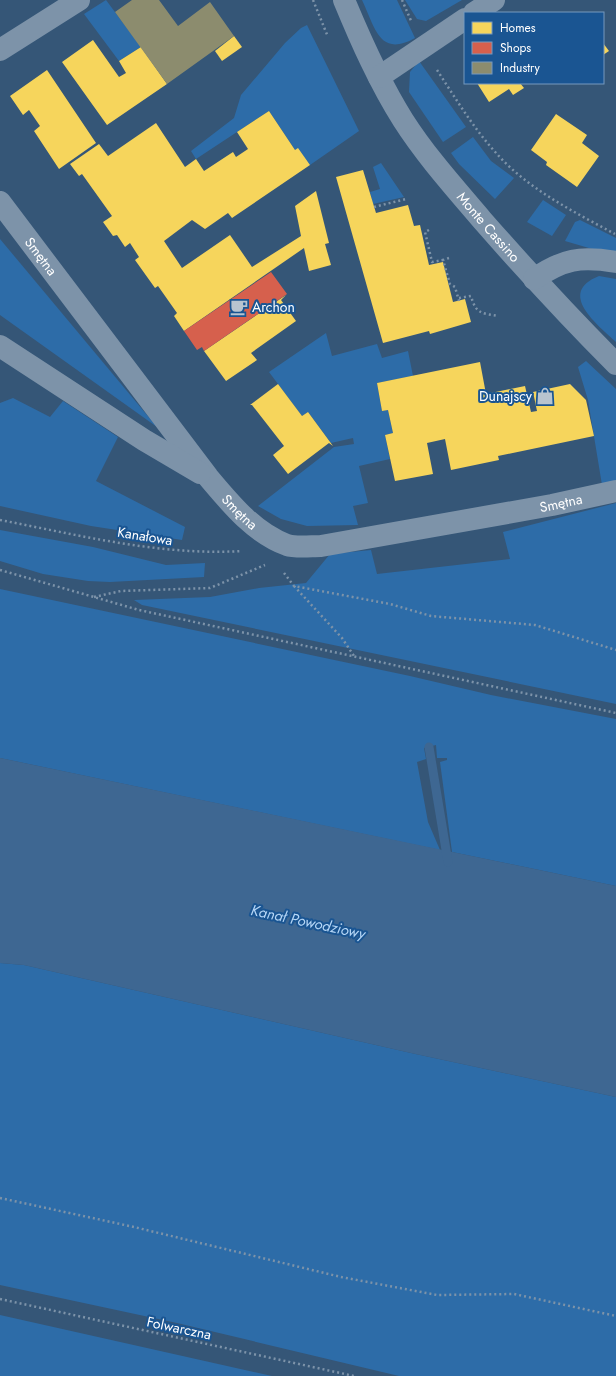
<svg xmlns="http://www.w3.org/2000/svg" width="616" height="1376" viewBox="0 0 616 1376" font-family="Jost,sans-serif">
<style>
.green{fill:#2d6ca8}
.water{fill:#3e6792}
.homes{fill:#f6d55c}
.shops{fill:#d6604d}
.industry{fill:#8c8c6e}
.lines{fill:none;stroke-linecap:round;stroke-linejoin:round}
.stream{stroke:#3e6792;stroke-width:9}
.path{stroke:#7d93a9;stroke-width:2.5;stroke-dasharray:2 3;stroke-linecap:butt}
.minor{stroke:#7d93a9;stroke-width:22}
.labels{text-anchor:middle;stroke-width:4;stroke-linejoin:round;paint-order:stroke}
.street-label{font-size:14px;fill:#fff;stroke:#1a5592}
.poi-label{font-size:14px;fill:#fff;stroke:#1a5592;text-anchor:start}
.water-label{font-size:15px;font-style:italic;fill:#b5d6f6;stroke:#1a5592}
</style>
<rect width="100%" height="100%" fill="#355677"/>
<g class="green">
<path d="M106,0L141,47L119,61L84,14Z"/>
<path d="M362,0H397L415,38C379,58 375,27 362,0Z"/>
<path d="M405,0H462L426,21L417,19Z"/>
<path d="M307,25L359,131L310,165L298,149L295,150L269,111L196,159L191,151L234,118L241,95L285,43L301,28Z"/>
<path d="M419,61L466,127L443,142L409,92L410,72Z"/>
<path d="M473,137L491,161L514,178L495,199L459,164L451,153Z"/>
<path d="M381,163L404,197L373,204L370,192L380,189L373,167Z"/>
<path d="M543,200L566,215L552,236L527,222Z"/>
<path d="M580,220L616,238V256L565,241L575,222Z"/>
<path d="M0,239L157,427L0,315Z"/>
<path d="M599,276L616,279V342C598,325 556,293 599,276Z"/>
<path d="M326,333L332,356L377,344L382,358L408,351L413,376L377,383L382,411L388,410L393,433L385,435L390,459L359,466L368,503L353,506L358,525L307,526L281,519L258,506L334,447L354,444L353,438L331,443L308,412L302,416L269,372Z"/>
<path d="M586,361L616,389V482L602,485L588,400L578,367Z"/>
<path d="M13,398L50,417L63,401L118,437L96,481L185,527L182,540L91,526L0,506V403Z"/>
<path d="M616,503V704L142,605L134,600L210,597L259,588L306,583L330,554L371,550L377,574L510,559L503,532Z"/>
<path d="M0,530L93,547L166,565L205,563L204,577L110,582L88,581L43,574L0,561Z"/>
<path d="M0,589L410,676L491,695L616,719V886L452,852L440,762L447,760V758H437L436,745L424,748L426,759L417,762L428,822L440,850L0,758Z"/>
<path d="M0,963L24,965L411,1053L616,1097V1376H399L177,1323L0,1285Z"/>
<path d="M0,1315L272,1376H0Z"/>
</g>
<path class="water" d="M0,758L616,886V1097L411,1053L24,965L0,963Z"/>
<g class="homes">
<path d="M234,36L242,47L222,61L215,51Z"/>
<path d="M93,40L119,77L126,73L119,61L141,47L167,84L107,125L62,62Z"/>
<path d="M603,43L609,51L603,55Z"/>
<path d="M47,70L96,143L59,169L34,131L40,126L29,110L23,115L10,96Z"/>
<path d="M477,83H520L524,88L513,95L509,89L489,102Z"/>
<path d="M269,111L295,150L298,148L310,165L232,218L228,213L205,229L192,220L164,241L182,268L230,235L252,267L301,236L295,206L316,191L329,243L325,244L331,265L309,271L304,248L184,331L174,316L177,313L158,286L155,288L135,260L139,257L130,243L125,247L117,235L113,236L103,222L112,216L82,174L79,176L70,164L99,144L108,156L156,123L185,167L196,159L204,171L233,152L236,157L248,149L237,132Z"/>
<path d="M556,114L587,135L582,143L599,156L577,187L546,165L547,162L531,150Z"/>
<path d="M363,170L376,213L408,205L414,226L420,225L429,265L443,262L453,302L465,299L471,322L430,334L429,331L383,343L336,177Z"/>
<path d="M286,295L281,300L296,321L251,353L257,360L226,381L204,351Z"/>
<path d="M480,362L486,394L525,386L531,412L537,411L533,392L570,384L586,400L594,436L498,456L499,460L451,470L445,439L427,443L433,474L395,481L385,435L393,433L388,410L382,411L377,383Z"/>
<path d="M278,384L302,416L308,412L333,446L329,443L288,474L273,455L284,446L252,405H250Z"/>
</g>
<path class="shops" d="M271,272L287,294L204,351L202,347L197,350L184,331Z"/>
<path class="industry" d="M132,0H159L178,26L210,2L234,36L167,84L115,12Z"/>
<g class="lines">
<path class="stream" d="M429,747L448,862"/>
<g class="path">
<path d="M313,0L328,37"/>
<path d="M402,0L412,23"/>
<path d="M437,70C456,99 474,129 497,154C528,189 574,212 615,234"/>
<path d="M374,207L406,199"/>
<path d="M429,230L425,232L432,262L443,260"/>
<path d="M449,258L443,260L450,284L455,287L459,301"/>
<path d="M459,298L471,296C476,314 481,313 498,316"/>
<path d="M0,520C79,535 160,556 242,551"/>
<path d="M0,570L139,610L616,713"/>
<path d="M284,573L294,586L390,604L431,616L535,625L616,650"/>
<path d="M294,586L342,638L354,656"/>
<path d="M94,597L121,591L210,588L265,565"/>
<path d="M0,1198L134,1227L341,1277L437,1295L514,1294L616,1316"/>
<path d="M0,1299L354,1376"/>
</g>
<g class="minor">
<path id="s1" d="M344,0C361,41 379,82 403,120C426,156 454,187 482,220C525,269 569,317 616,364"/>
<path d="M474,13L494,0"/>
<path d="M0,50L79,0"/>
<path d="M379,77L465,19"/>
<path id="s2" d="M0,202L208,477C230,503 254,533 287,545C296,548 311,546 321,546L552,505L616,491"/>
<path d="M534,279C563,259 580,256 616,262"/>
<path d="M0,346L144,440L200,473"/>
</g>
</g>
<defs>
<g id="cafe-bare" transform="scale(1.38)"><path d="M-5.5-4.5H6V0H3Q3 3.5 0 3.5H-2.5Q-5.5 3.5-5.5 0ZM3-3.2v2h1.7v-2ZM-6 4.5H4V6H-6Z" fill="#b8c4cf" stroke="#1a5592" stroke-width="2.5" paint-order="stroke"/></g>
<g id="shop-bare" transform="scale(1.38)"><path d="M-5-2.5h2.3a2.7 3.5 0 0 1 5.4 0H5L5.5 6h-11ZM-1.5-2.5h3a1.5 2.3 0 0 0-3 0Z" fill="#b8c4cf" stroke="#1a5592" stroke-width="2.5" paint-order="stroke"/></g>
</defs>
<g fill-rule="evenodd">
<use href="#cafe-bare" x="239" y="307"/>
<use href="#shop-bare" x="545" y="396"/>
</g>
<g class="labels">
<g class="street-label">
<text dy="5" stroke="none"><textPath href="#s1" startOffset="271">Monte Cassino</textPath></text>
<text dy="5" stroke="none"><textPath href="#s2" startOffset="68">Smętna</textPath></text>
<text dy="5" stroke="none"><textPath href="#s2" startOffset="728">Smętna</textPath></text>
<text dy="5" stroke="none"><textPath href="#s2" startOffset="392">Smętna</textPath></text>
<text transform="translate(145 536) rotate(9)" y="5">Kanałowa</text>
<text transform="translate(179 1328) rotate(12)" y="5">Folwarczna</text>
</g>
<g class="poi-label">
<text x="252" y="312">Archon</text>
<text x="532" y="401" text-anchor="end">Dunajscy</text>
</g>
<g class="water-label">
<text transform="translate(308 922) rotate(12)" y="5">Kanał Powodziowy</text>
</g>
</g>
<rect x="464" y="12" width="140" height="72" fill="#1a5592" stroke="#7699be"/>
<rect x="472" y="22" width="20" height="12" fill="#f6d55c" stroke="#7699be"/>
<text x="500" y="32" font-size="12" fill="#ffffff">Homes</text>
<rect x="472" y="42" width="20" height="12" fill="#d6604d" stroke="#7699be"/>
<text x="500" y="52" font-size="12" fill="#ffffff">Shops</text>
<rect x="472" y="62" width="20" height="12" fill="#8c8c6e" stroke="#7699be"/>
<text x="500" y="72" font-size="12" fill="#ffffff">Industry</text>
</svg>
